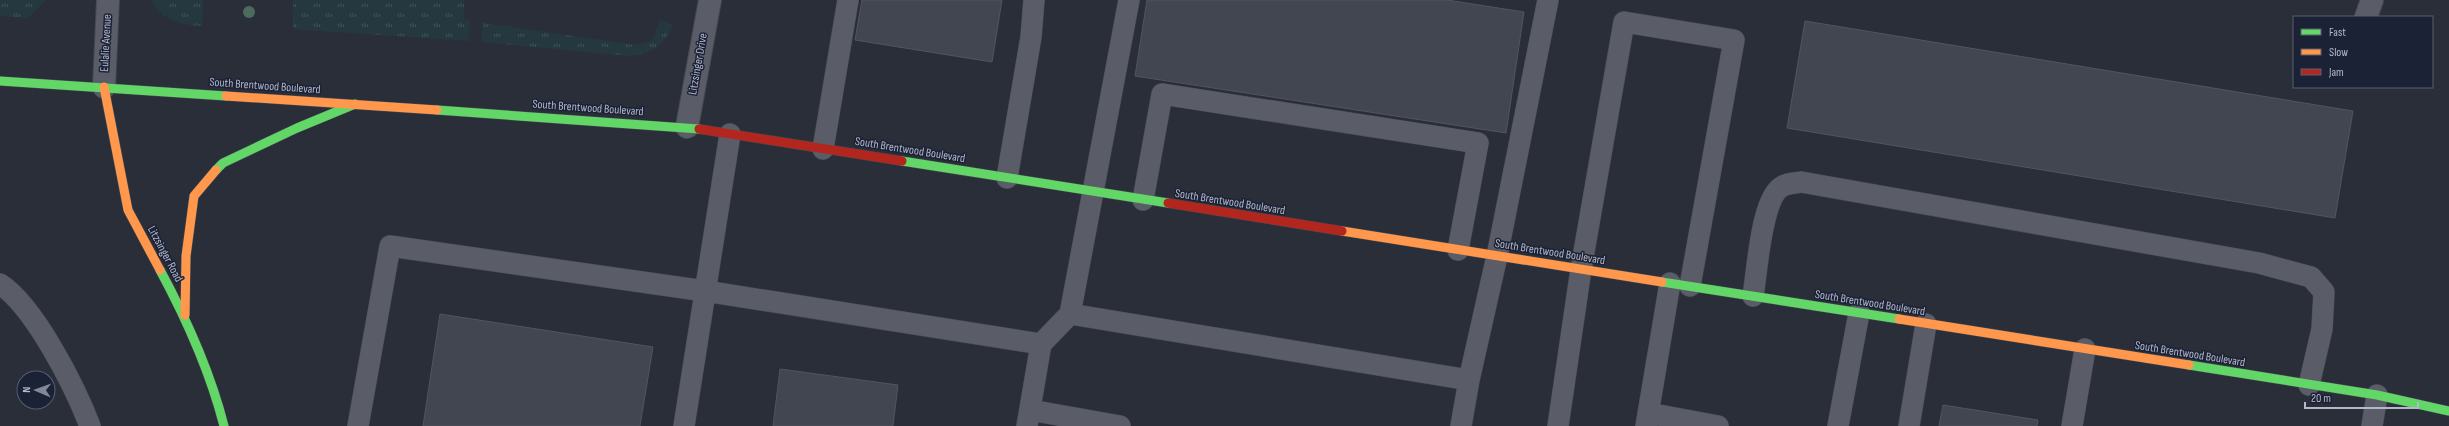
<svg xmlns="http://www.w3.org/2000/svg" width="2449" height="426" viewBox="0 0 2449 426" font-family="'Sofia Sans Condensed',sans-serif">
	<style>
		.grass { fill: url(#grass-tufts) }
		.building { fill: #424650; stroke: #515561 }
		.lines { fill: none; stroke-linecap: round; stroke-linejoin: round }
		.lane-casing { stroke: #464952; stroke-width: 22 }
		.street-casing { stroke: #464952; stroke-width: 24 }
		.fast-casing { stroke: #464952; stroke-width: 10 }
		.slow-casing { stroke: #464952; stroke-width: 10 }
		.jam-casing { stroke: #464952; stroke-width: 10 }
		.lane { stroke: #5a5c67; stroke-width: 21 }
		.street { stroke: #5a5c67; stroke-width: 22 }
		.fast { stroke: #63d668; stroke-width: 9 }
		.slow { stroke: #ff974d; stroke-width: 9 }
		.jam { stroke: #b3261e; stroke-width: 9 }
		.tree { fill: #4c6b5e }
		.labels { text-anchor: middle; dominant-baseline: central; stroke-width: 3; stroke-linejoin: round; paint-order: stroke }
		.street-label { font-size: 12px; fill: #b3b8cb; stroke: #1c2235 }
	</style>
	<defs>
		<pattern id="grass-tufts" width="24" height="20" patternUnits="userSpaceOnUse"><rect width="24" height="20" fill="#253840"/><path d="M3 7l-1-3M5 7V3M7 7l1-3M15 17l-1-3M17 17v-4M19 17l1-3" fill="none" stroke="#42535a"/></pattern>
	</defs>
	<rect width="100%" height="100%" fill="#292e39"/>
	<path class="grass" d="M0 0H46L28 18 0 16Z
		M150 0H203L202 26C179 25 164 20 150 0Z
		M293 0H464V20L470 21 469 41 293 29Z
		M660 20 673 25C665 45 651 54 629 56L481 42 483 23 635 45 652 41Z"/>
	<path class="building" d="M862 0H1002L992 62 855 40Z
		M1147 0H1447L1524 12 1506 133 1135 76Z
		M1805 21 2353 111 2335 218 1787 128Z
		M440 314 653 347 640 426H423Z
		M780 369 898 385 893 426H773Z
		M1943 405 2038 420 2037 426H1939Z"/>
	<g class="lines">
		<defs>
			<path id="lane" d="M823 149 848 0
				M1007 178 1031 37 1034 0
				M1143 200 1162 94 1478 143 1458 250
				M0 284C35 307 75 387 90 426
				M1753 296C1757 274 1761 196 1783 186 1788 183 1796 183 1801 182L2259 263 2311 277 2324 292 2322 329 2309 385
				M1070 314 1129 0
				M1030 410 1120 426
				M1648 413 1718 426
				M358 426 390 246 705 291 1041 344
				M684 426 730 134
				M1027 426 1041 344 1070 314 1469 380 1497 256 1548 0
				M1461 426 1469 380
				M1558 426 1581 269 1624 22 1734 40 1690 286
				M1646 426 1670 283
				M1838 426 1859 313
				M1909 426 1926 324
				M2072 426 2085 349
				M2372 426 2377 395"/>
			<path id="street" d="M2366 17 2372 0
				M104 87 108 0
				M687 127 710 0"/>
			<path id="fast" d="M0 81 226 96
				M437 110 699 129
				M902 161 1168 203
				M216 170 223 163 297 128 355 104
				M160 270C187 320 210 371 224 426
				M1662 282 1899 319
				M2189 365 2377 395 2449 411"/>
			<path id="slow" d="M104 87 128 210 160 270
				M226 96 437 110
				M1342 231 1662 282
				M185 315 186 256 194 196 216 170
				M1899 319 2189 365"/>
			<path id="jam" d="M699 129 902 161
				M1168 203 1342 231"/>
		</defs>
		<use href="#lane" class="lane-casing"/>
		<use href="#street" class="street-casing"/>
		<use href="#fast" class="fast-casing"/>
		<use href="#slow" class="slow-casing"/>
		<use href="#jam" class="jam-casing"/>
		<use href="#lane" class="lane"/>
		<use href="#street" class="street"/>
		<use href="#fast" class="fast"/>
		<use href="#slow" class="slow"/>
		<use href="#jam" class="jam"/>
	</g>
	<circle class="tree" cx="249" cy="12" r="6"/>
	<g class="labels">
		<g class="street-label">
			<text transform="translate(106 43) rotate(-87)">Eulalie Avenue</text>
			<text transform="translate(698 64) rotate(-80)">Litzsinger Drive</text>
			<text transform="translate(265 86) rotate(4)">South Brentwood Boulevard</text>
			<text transform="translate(588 108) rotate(4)">South Brentwood Boulevard</text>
			<text transform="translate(910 150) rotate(9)">South Brentwood Boulevard</text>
			<text transform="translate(1230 202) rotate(9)">South Brentwood Boulevard</text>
			<text transform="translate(1550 252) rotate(9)">South Brentwood Boulevard</text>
			<text transform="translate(165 254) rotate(62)">Litzsinger Road</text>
			<text transform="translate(1870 303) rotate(9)">South Brentwood Boulevard</text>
			<text transform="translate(2190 354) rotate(9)">South Brentwood Boulevard</text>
		</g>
	</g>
	<rect x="2293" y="16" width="140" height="72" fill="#1c2235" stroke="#585e71"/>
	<rect x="2301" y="29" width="20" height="6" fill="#63d668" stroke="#585e71"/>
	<text x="2329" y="36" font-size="12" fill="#b3b8cb">Fast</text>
	<rect x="2301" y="49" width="20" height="6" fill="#ff974d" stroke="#585e71"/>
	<text x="2329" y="56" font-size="12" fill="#b3b8cb">Slow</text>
	<rect x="2301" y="69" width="20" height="6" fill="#b3261e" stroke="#585e71"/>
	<text x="2329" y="76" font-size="12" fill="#b3b8cb">Jam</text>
	<g transform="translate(36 390) rotate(272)"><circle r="19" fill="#1c2235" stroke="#585e71"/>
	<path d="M0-3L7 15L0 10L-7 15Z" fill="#838898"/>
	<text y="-6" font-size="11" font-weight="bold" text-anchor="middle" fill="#b3b8cb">N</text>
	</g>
	<path d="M2305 402v6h113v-6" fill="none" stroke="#b3b8cb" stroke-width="2"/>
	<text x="2311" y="402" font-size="12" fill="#b3b8cb" stroke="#1c2235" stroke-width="3" paint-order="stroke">20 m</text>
</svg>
